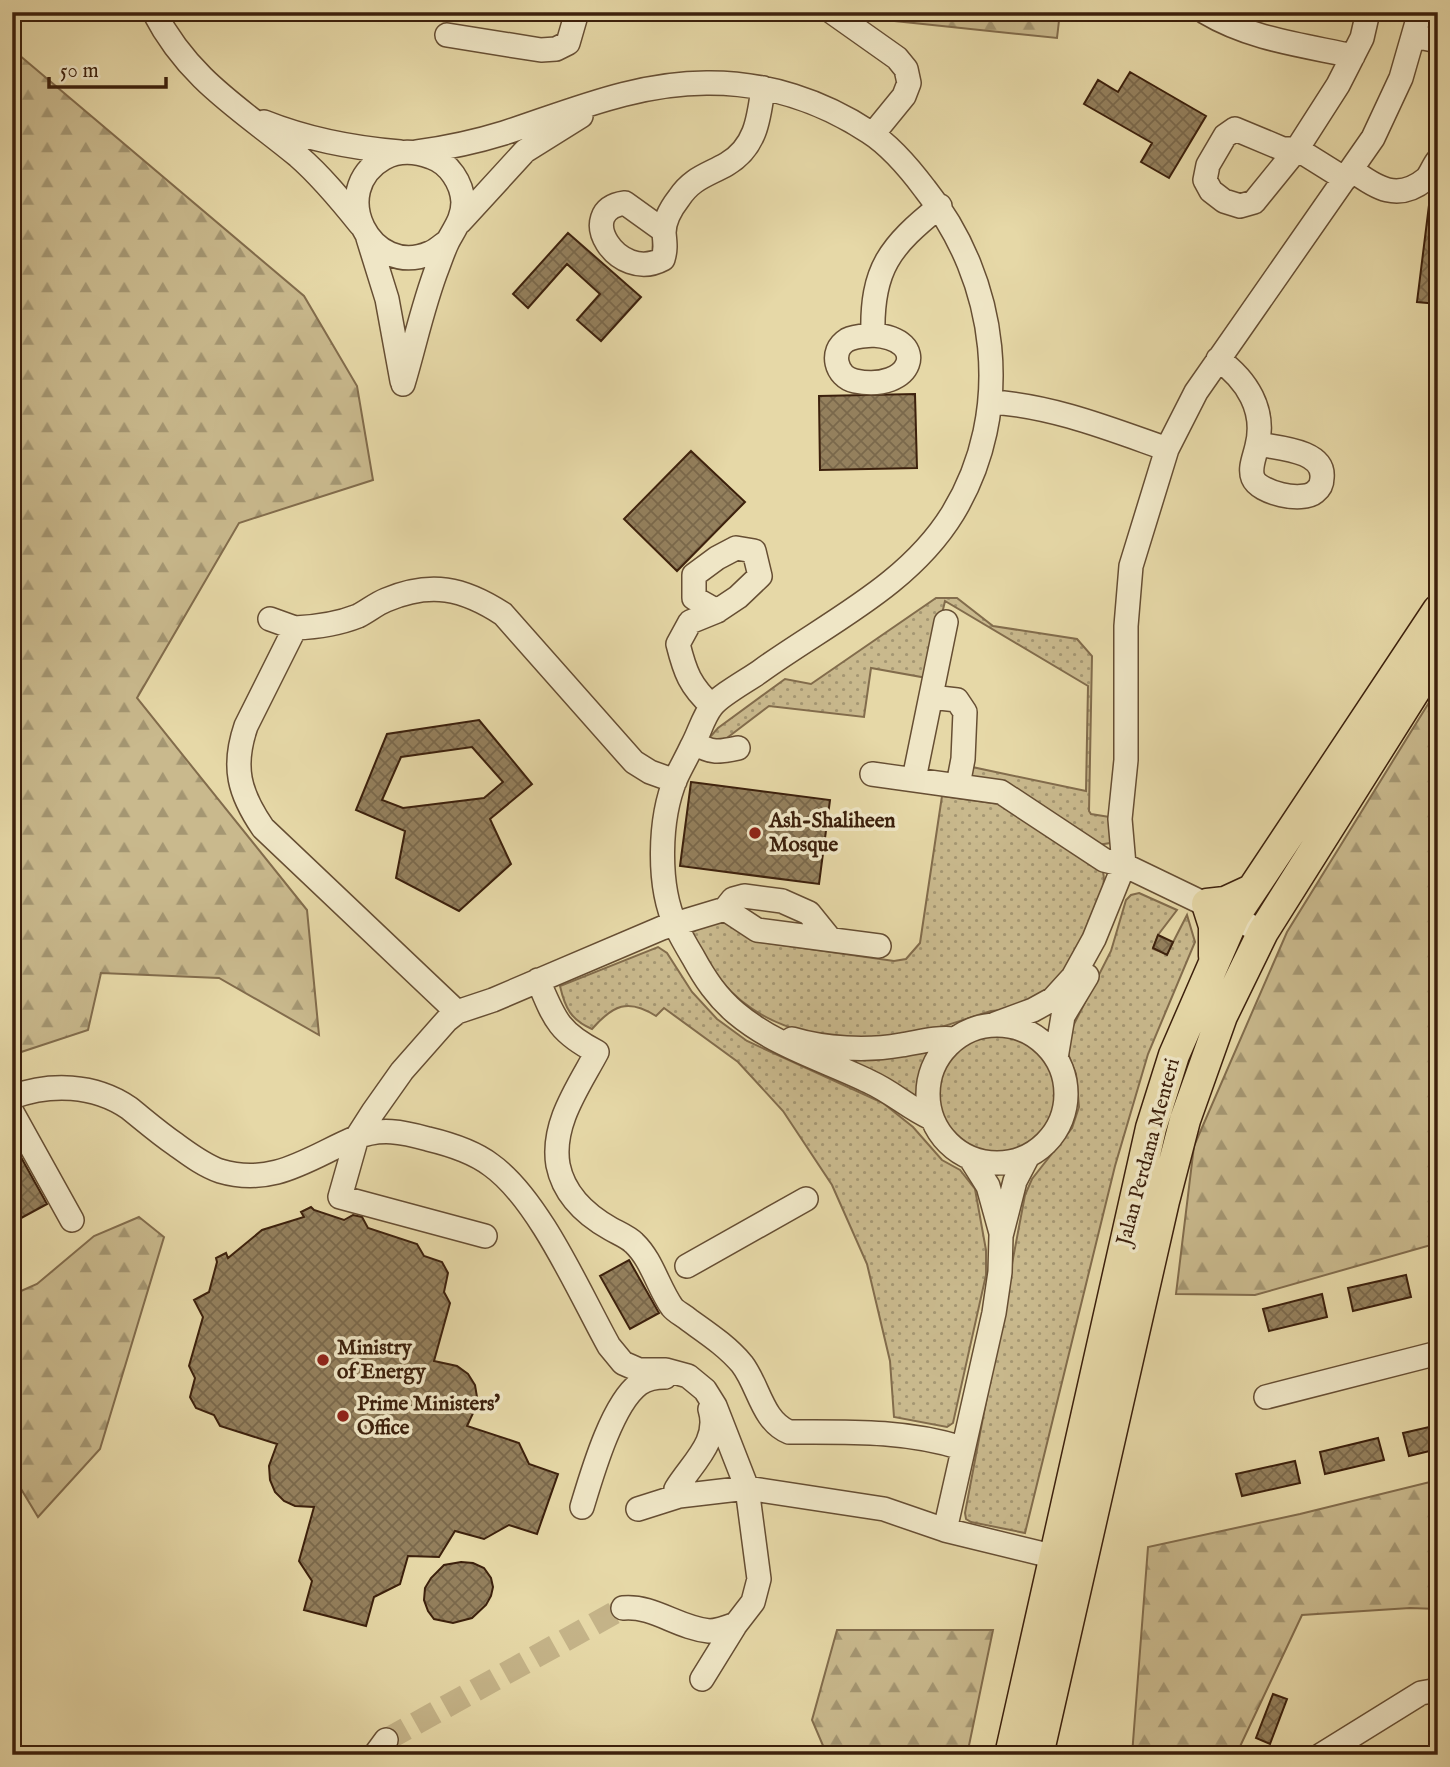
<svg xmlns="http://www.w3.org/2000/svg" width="1450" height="1767" viewBox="0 0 1450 1767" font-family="'IM FELL English',serif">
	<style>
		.green { fill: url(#green-dots); stroke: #826c4c; stroke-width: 2 }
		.forest { fill: url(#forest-firs); stroke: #826c4c; stroke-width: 2 }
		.building { fill: url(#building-cross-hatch); stroke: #3c200c; stroke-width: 2; fill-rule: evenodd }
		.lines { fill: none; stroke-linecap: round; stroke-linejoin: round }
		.minor-tunnel { stroke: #c4b388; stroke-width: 23; stroke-dasharray: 23 11; stroke-linecap: butt }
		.minor-casing { stroke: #664e33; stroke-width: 26 }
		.major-casing { stroke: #3c200c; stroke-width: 33 }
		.minor { stroke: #efe6c6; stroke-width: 23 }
		.major { stroke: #e6d8a7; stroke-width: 30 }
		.poi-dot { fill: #8f2418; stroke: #efe6c6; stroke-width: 2.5 }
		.labels { text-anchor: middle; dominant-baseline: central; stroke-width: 7; stroke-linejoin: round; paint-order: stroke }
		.poi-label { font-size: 21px; font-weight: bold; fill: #3c200c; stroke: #efe6c6; text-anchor: start }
		.street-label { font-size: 21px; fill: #3c200c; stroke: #efe6c6 }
	</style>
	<defs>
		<pattern id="green-dots" width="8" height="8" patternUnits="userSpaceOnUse" patternTransform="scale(1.75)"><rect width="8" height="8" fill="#c9b98d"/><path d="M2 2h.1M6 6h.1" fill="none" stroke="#a49672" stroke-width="1.8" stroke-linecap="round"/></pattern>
		<pattern id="forest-firs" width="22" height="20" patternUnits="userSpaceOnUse" patternTransform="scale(1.75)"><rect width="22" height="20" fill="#c9b98d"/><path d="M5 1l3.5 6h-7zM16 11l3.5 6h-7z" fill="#a49672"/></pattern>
		<pattern id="building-cross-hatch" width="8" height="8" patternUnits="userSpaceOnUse" patternTransform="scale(1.75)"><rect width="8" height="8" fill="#94805d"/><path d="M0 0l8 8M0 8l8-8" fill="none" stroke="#7a684b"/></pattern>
	</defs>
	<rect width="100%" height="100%" fill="#e6d8a7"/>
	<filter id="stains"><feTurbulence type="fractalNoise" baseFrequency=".00286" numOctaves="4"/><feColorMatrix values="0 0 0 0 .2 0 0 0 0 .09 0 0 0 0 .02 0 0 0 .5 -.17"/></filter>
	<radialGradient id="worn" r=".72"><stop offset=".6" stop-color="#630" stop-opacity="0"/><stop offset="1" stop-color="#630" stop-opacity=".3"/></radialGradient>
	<path class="green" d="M936 598H957L993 626 1077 639 1092 656 1089 811 1091 814 1116 818 1110 843 1098 845 968 777 972 767 1086 791 1088 686 945 601 927 678 871 668 864 717 769 706 719 744 711 742 710 737 718 728 785 679 811 684Z
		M942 796 999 804 1103 872C1107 889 1096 906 1090 922 1082 942 1063 982 1046 995 1039 1000 1021 1009 1012 1011 1005 1012 998 1009 991 1011 964 1019 937 1030 909 1035 842 1045 768 1036 722 982 711 968 697 950 693 932L706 924 723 921 730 923 753 941 894 961 906 959 920 943Z
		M1139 893 1177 910 1158 935 1153 949 1167 954 1187 915 1195 942 1148 1054 1115 1166 1025 1533 971 1522 966 1519 965 1513 1025 1195 1032 1179 1072 1128 1079 1107 1076 1074 1067 1051 1069 1034 1111 951 1126 900 1131 895Z
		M658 947 667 953 692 992 717 1019 747 1041 883 1103 913 1127 942 1160 960 1170 975 1189 986 1250V1275L953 1423 947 1427 894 1417 890 1361 867 1264 832 1185 783 1111 738 1062 664 1008 656 1016C628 998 613 1005 592 1029 571 1020 565 1008 560 986Z
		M937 1094a60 60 0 1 1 120 0a60 60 0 1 1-120 0Z
		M934 1046C923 1066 918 1082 918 1105L823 1053Z"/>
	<path class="forest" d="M870 12H1060L1057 38 885 20Z
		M12 49 304 296 357 386 373 480 239 523 137 698 307 910 319 1035 219 978 101 973 88 1030 12 1055Z
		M1438 688V1243L1255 1295 1176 1294 1194 1146 1287 932Z
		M139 1217 164 1237 100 1449 38 1517 12 1474V1295L37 1284 94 1236Z
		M1438 1480V1609L1410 1608 1302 1615 1236 1755H1132L1148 1547 1300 1514Z
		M837 1630H993L967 1755H827L812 1720Z"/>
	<path class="building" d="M1130 72 1206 116 1169 178 1141 162 1152 143 1084 104 1098 80 1118 92Z
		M1430 197 1438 198V304L1417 302Z
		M568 233 641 297 601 341 577 320 600 294 567 264 528 308 513 294Z
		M915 394 917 468 820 470 819 396Z
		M691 451 745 502 677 571 624 519Z
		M479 720 532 784 490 819 511 864 459 911 396 878 405 831 356 810 387 734ZM472 747 503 782 484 798 403 808 382 800 401 757Z
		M691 782 830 800 819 884 680 866Z
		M1158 935 1173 942 1167 955 1153 948Z
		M12 1141 47 1204 12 1223Z
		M311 1207 314 1210 344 1220 353 1215 362 1217 368 1228 417 1244 424 1256 442 1262 448 1273 444 1292 450 1303 434 1361 457 1366 468 1374 475 1385 477 1397 475 1409 467 1426 519 1443 529 1464 558 1474 537 1534 509 1525 484 1539 455 1531 439 1557 408 1556 400 1584 374 1597 366 1626 304 1610 312 1581 299 1561 314 1507 295 1506 284 1501 275 1492 270 1480 269 1466 277 1444 220 1426 214 1415 196 1408 190 1397 195 1378 189 1366 203 1317 194 1300 209 1292 217 1262 216 1258 226 1253 228 1258 262 1230 304 1217 301 1212Z
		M629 1260 659 1313 630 1329 600 1276Z
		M1406 1275 1411 1297 1353 1311 1348 1288Z
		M1322 1294 1327 1317 1269 1331 1263 1309Z
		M1438 1425V1449L1409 1456 1403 1433Z
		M1378 1438 1384 1460 1325 1474 1320 1452Z
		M1295 1461 1300 1483 1242 1496 1236 1474Z
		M461 1562 473 1563 484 1568 491 1578 493 1587 491 1596 486 1605 472 1618 453 1623 434 1619 428 1611 424 1600 425 1588 431 1578 444 1565Z
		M1273 1694 1287 1699 1270 1744 1256 1738Z"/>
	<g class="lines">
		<path class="minor-tunnel" d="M386 1740 623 1608"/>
		<defs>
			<path id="minor" d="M154 12C189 80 241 109 298 156 321 176 340 199 360 224
				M832 12 897 58 906 69 909 83 904 96 873 134
				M1205 12C1250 39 1302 45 1353 56
				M447 35 541 50 556 49 568 43 577 12
				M1414 36 1438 41
				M264 122C309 140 352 148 400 152
				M417 152C446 148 475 142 504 133 571 111 638 82 710 83 767 83 822 101 869 132 891 146 910 169 925 189 998 280 1015 411 953 513 909 585 829 622 762 670 750 679 720 695 712 706 703 717 699 734 692 746 687 757 681 767 676 778 659 818 657 886 676 926 681 937 687 947 693 957 705 979 717 997 736 1013 775 1046 825 1060 870 1082 892 1092 909 1108 931 1118
				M1352 170C1376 188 1398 202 1426 179 1431 174 1433 166 1438 160
				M1345 179 1297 149H1283L1235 129 1225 136 1208 165 1205 180 1211 191 1224 201 1240 206 1254 202 1297 149 1338 85 1362 38 1368 12
				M460 222 525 151 581 116
				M664 231 625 203C573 210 617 284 663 259 666 249 665 243 664 233 664 221 672 207 679 198 692 178 708 175 727 164 756 147 759 118 763 88
				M368 238 387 299 402 381
				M873 335C865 336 855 336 847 340 829 351 836 377 855 381 912 393 932 339 873 335 871 269 890 246 940 206
				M1218 359C1247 380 1266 410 1257 446 1255 456 1249 468 1253 478 1259 493 1302 503 1315 492 1319 489 1322 484 1322 478 1325 450 1277 448 1258 444
				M403 384C415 344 423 304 438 266 441 258 444 249 448 241 455 228 463 218 463 202 462 183 449 163 431 157 415 151 399 150 384 158 326 191 371 279 430 253 436 251 442 245 448 241
				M991 402C1053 406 1110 429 1167 449
				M270 619 295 628
				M931 697 957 700 965 712 963 759 958 785
				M712 706C690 686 685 672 678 644L690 622 717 611 738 597 760 576 754 551 736 548 717 558 694 575V598L717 611
				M695 742C710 754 720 752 738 748
				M872 774 1001 792 1104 860 1124 865 1263 932
				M914 779 946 622
				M725 909 733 899 744 896 782 901 809 913 830 939
				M538 980C554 1018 558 1032 597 1052 579 1086 551 1124 558 1165 564 1195 586 1215 611 1229 618 1233 628 1237 634 1243 652 1260 658 1287 672 1307 676 1312 683 1315 689 1320 707 1333 727 1346 742 1364 759 1386 762 1421 789 1432 848 1432 905 1430 962 1448
				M457 1012 263 828C239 793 232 767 246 726L295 628C316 627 338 624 358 616 368 611 376 604 386 600 431 581 463 588 503 614L634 762 650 772 675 781
				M995 1024 1033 1010 1053 999 1073 977 1094 939 1124 865 1120 819 1126 760V626L1131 566 1167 449 1196 392 1373 138 1401 78 1420 12
				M928 1094a69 69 0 1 1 138 0a69 69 0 1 1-138 0Z
				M792 1039C825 1049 868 1051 901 1045 920 1042 935 1037 955 1039
				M1056 1058 1063 1016 1087 976
				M12 1097C50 1083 94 1084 129 1108 144 1120 159 1133 175 1144 189 1154 203 1165 220 1171 274 1187 310 1157 355 1138 380 1127 403 1132 428 1139 449 1144 474 1152 491 1165 539 1199 580 1294 609 1346L623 1363 639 1370H666L688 1376 705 1390 715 1406 747 1488 759 1579 753 1602 736 1624 702 1679
				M12 1112 72 1220
				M971 1159 988 1186 1001 1233
				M485 1236 340 1197 357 1137 373 1112 402 1071 447 1020 457 1012 493 1000 662 928 725 909 757 930 879 946
				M687 1266 806 1199
				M1266 1397 1438 1353
				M679 1496 676 1489C692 1463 720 1441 710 1409
				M582 1507C592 1474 612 1404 639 1384 646 1379 657 1377 665 1377
				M638 1509 679 1496 747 1488 884 1509 945 1530 1068 1560
				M945 1530 994 1313 1000 1272 1001 1236 1015 1181 1028 1156
				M623 1608C653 1605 678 1628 709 1631 717 1631 728 1627 736 1624
				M375 1755 386 1740
				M1321 1755 1421 1693 1438 1690"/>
			<path id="major" d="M1214 956V926L1207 904 1225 902 1251 890
				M1010 1755 1151 1128 1174 1055 1234 917 1438 610
				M1038 1755 1164 1201 1185 1120 1222 1016 1263 932 1438 654"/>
		</defs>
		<use href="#minor" class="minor-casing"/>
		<use href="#major" class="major-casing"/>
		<use href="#minor" class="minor"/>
		<use href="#major" class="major"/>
	</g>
	<g class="poi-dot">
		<circle cx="755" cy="833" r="7"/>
		<circle cx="323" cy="1360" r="7"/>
		<circle cx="343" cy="1416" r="7"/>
	</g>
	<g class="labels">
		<g class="poi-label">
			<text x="769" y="821">Ash-Shaliheen<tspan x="769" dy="24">Mosque</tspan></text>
			<text x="337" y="1348">Ministry<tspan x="337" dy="24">of Energy</tspan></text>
			<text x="357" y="1404">Prime Ministers'<tspan x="357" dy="24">Office</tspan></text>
		</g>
		<g class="street-label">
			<text transform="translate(1149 1152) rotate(-75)">Jalan Perdana Menteri</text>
		</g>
	</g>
	<rect width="1450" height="1767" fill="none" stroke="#e6d8a7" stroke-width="42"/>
	<rect x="14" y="14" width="1422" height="1739" fill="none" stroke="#3c200c" stroke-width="3.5"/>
	<rect x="21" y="21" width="1408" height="1725" fill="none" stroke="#3c200c" stroke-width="2"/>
	<path d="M49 77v10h117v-10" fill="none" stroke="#3c200c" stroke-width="3.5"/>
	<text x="60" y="77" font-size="21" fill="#3c200c" stroke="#efe6c6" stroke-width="5" paint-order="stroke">50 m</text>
	<rect width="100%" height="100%" filter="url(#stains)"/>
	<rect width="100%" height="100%" fill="url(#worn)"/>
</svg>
